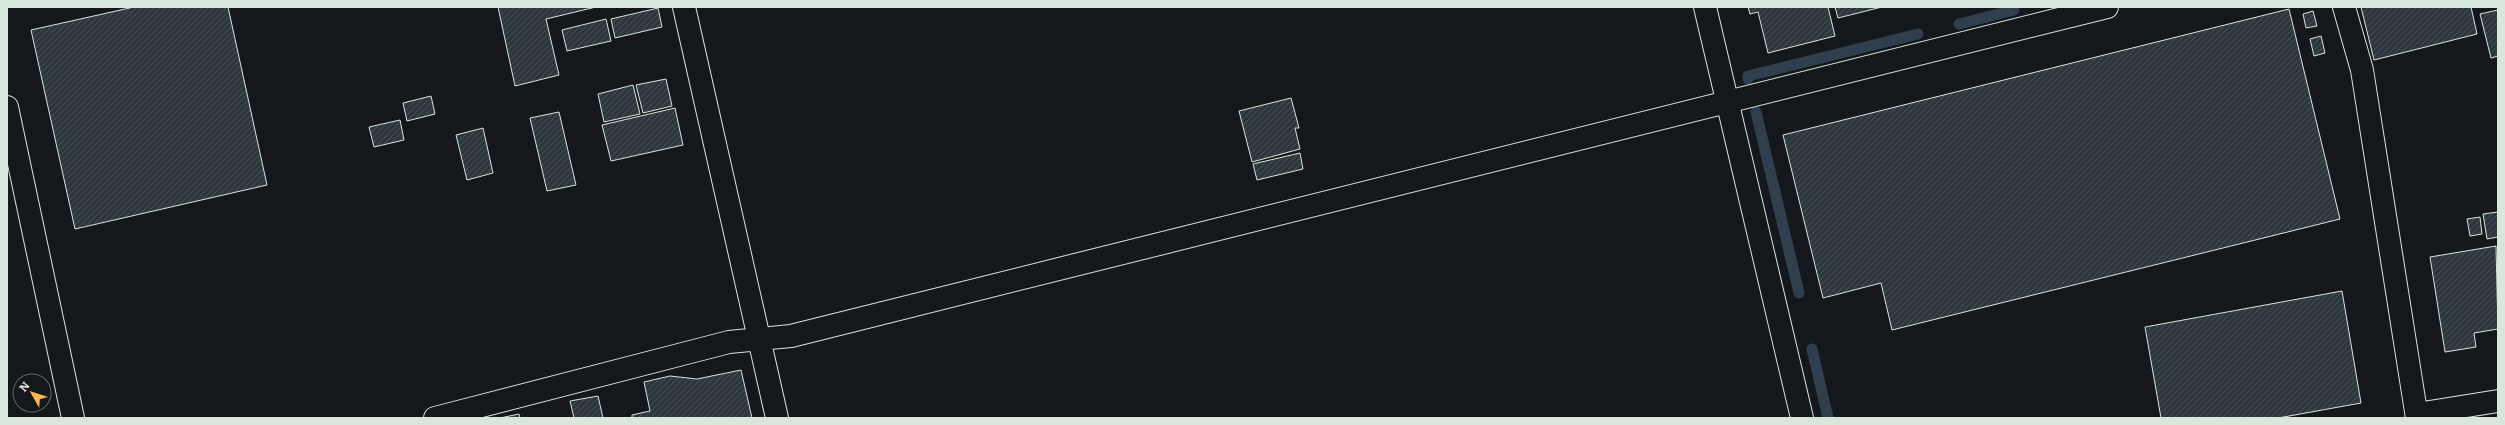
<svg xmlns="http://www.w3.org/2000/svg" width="2505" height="425" viewBox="0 0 2505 425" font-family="Literata,serif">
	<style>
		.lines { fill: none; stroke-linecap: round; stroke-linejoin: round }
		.stream { stroke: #2f3f4d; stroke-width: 11 }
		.building { fill: url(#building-hatch); stroke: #d8e6dc }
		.minor-casing { stroke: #d8e6dc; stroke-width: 24 }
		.minor { stroke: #14181c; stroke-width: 22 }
	</style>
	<defs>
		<pattern id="building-hatch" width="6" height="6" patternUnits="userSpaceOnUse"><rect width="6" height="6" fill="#2c363c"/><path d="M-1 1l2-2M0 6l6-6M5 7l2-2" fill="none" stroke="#4a5358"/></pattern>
	</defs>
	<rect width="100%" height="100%" fill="#14181c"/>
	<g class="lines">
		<path class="stream" d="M1959 24 2014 10
			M1748 79V76L1918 34
			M1756 112 1799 293
			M1812 349 1828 418"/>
	</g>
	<path class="building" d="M134 7H228L267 185 75 229 31 30Z
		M498 7H596L546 19 559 75 515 86Z
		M1748 7H1828L1835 36 1768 53 1758 12 1750 14Z
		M1835 7H1882L1838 18Z
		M2361 7H2471L2477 34 2374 60Z
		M658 8 662 27 615 38 611 19Z
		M2289 9 2340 219 1892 330 1881 283 1823 298 1783 135Z
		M2498 10V56L2491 58 2480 14Z
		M2313 11 2317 26 2306 28 2303 14Z
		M606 19 611 41 567 51 562 30Z
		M2321 36 2325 53 2314 56 2310 39Z
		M666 79 672 106 643 113 636 85Z
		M633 85 640 114 604 122 598 94Z
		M431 96 435 114 407 121 403 103Z
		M1291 98 1299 128H1295L1300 149 1252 162 1239 111Z
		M675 108 683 145 611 161 602 125Z
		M559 112 576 185 547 191 530 118Z
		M400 120 404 140 374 147 369 127Z
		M483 128 493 173 467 180 456 135Z
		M1300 153 1303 169 1257 180 1253 164Z
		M2498 212V237L2487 239 2483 214Z
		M2480 217 2482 234 2470 236 2467 219Z
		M2496 246 2498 329 2474 333 2476 347 2445 352 2430 257Z
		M2342 291 2361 403 2278 418H2161L2145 327Z
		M741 370 752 418H632V415L650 411 644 382 670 376 697 379Z
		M598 396 603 418H574L570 401Z
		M519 414 520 418H500Z"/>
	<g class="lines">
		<defs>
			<path id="minor" d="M684 7 777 418
				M1705 7 1802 418
				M2344 7 2362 70 2417 418
				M7 107 73 418
				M2417 414 2498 401
				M435 418 729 342 791 336 2107 7"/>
		</defs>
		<use href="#minor" class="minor-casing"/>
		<use href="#minor" class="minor"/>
	</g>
	<rect width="2505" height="425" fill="none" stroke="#d8e6dc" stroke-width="16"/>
	<g transform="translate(32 393) rotate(309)"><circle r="19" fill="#14181c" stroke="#626a69"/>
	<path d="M0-3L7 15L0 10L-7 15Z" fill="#ffb74d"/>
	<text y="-6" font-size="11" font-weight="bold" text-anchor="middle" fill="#d8e6dc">N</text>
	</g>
</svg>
